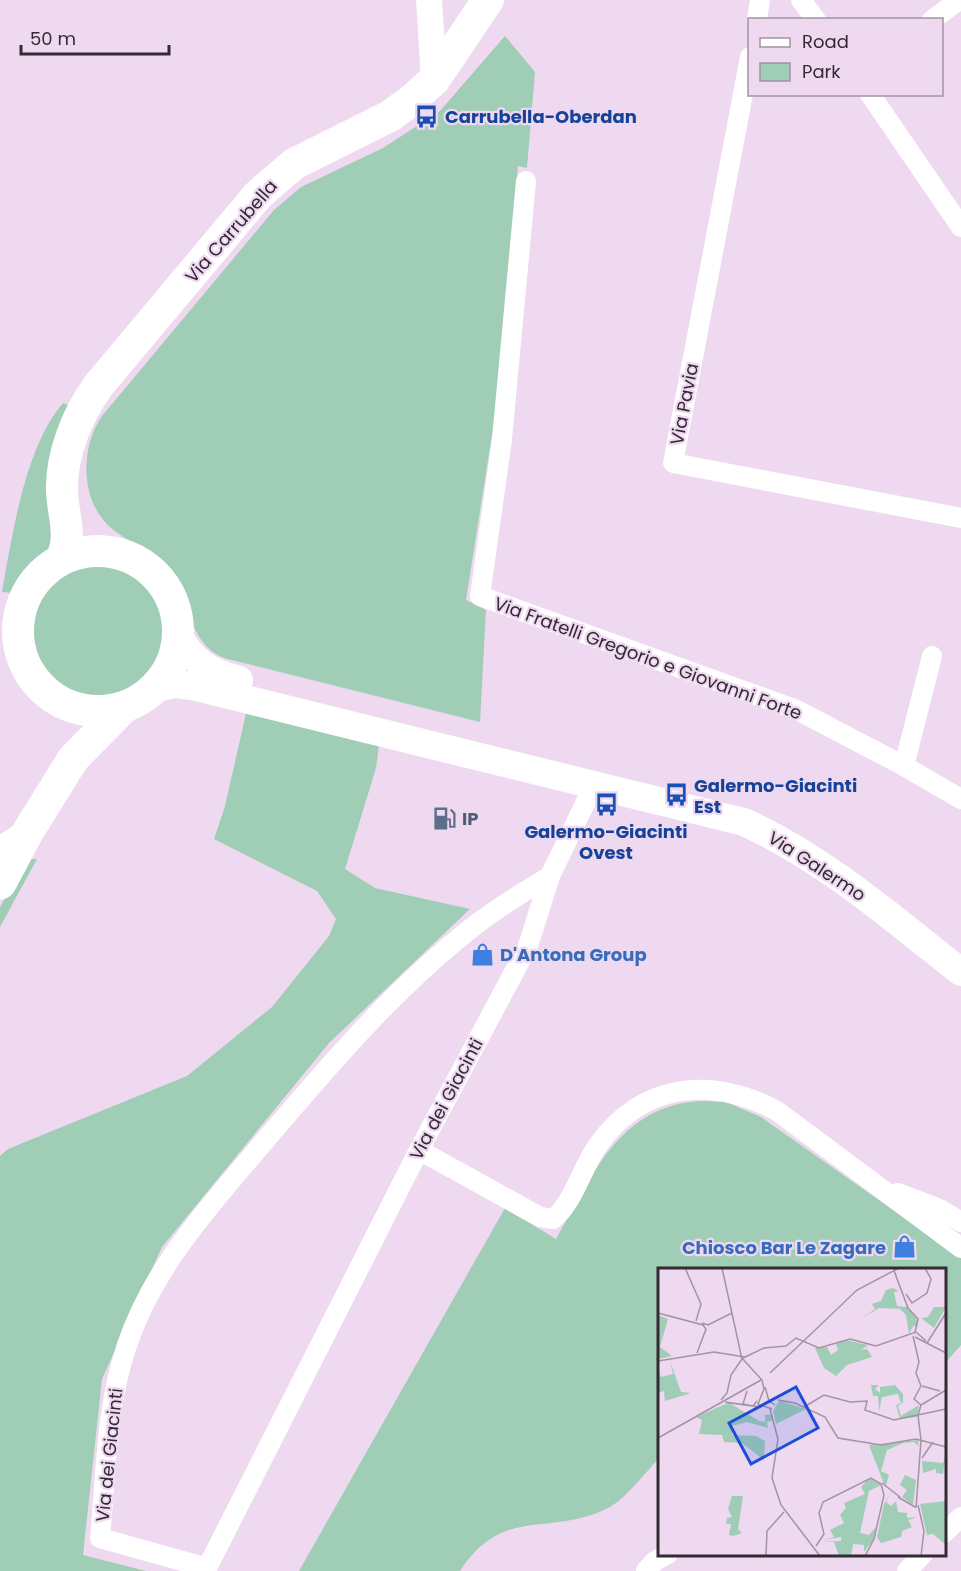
<svg xmlns="http://www.w3.org/2000/svg" width="961" height="1571" viewBox="0 0 961 1571" font-family="Poppins,sans-serif">
	<style>
		.green { fill: #a0cdb5 }
		.lines { fill: none; stroke-linecap: round; stroke-linejoin: round }
		.minor { stroke: #fff; stroke-width: 20 }
		.tertiary { stroke: #fff; stroke-width: 26 }
		.secondary { stroke: #fff; stroke-width: 28 }
		.primary { stroke: #fff; stroke-width: 32 }
		.motorway { stroke: #fff; stroke-width: 33 }
		.labels { text-anchor: middle; dominant-baseline: central; stroke-width: 4.5; stroke-linejoin: round; paint-order: stroke }
		.transit-label { font-size: 18px; font-weight: bold; fill: #164399; stroke: #eed9f0; text-anchor: start }
		.street-label { font-size: 18px; fill: #332a33; stroke: #eed9f0 }
		.service-label { font-size: 18px; font-weight: bold; fill: #4e5e75; stroke: #eed9f0; text-anchor: start }
		.shop-label { font-size: 18px; font-weight: bold; fill: #366cbe; stroke: #eed9f0; text-anchor: start }
		.inset-road { fill: none; stroke: #a393a4; stroke-width: 1.5 }
		.view { fill: #1d4ed8; fill-opacity: 0.15; stroke: #1d4ed8; stroke-width: 3 }
		.inset-edge { fill: none; stroke: #332a33; stroke-width: 3 }
	</style>
	<rect width="100%" height="100%" fill="#eed9f0"/>
	<path class="green" d="M505 36 535 72 527 168 518 166 497 403 466 600 486 610 480 722 224 658C188 643 190 601 169 571 155 552 128 543 110 527 80 500 80 448 102 416L274 210 301 187 383 148 440 111Z
		M63 403 68 405C43 451 51 503 51 553L29 568 12 593 2 592C12 536 25 447 63 403Z
		M25 632a71 71 0 1 1 142 0a71 71 0 1 1-142 0Z
		M247 709 380 737 376 768 345 869 375 888 470 909 329 1043 162 1247 102 1379 83 1555 146 1571H0V1156L8 1149 187 1076 272 1007 329 936 336 919 317 891 214 839 225 806Z
		M26 859H37L0 927V907Z
		M700 1101 726 1102 761 1117 961 1258V1345L945 1363 944 1270H660L659 1458C646 1472 623 1502 606 1509 548 1537 503 1505 460 1571H299L505 1208 556 1239C592 1177 618 1106 700 1101Z"/>
	<g class="lines">
		<path class="minor" d="M801 0 816 20
			M757 20 760 0
			M932 20 959 0
			M750 57 673 463 961 518
			M870 94 961 227
			M526 181 502 439 480 596 797 710 904 766 961 799
			M904 766 932 656
			M550 876C526 891 501 905 478 923 392 989 321 1075 251 1157 202 1215 152 1271 127 1345 106 1406 106 1474 100 1538L207 1568 419 1150 528 946 550 876 595 783
			M419 1150 540 1217 553 1219C574 1202 582 1167 598 1145 643 1082 712 1076 777 1111L961 1248
			M898 1193 940 1209 961 1222
			M944 1533 961 1517
			M646 1571 655 1561 668 1554
			M907 1571 923 1554"/>
		<path class="tertiary" d="M429 0 434 80"/>
		<path class="secondary" d="M179 636C193 663 210 672 239 680
			M154 689 175 684 192 686 744 822C825 859 892 918 961 972"/>
		<path class="primary" d="M18 631a80 80 0 1 1 160 0a80 80 0 1 1-160 0Z
			M61 560C73 535 63 517 62 491 61 454 77 416 98 386L258 195 294 164 390 116 412 100 434 80 488 0
			M1 853 24 838 73 759 123 708"/>
		<path class="motorway" d="M0 883 24 838"/>
	</g>
	<defs>
		<symbol id="bus-bare" viewBox="-9 -9 18 18"><path d="M-5-6H5V4H4V6H2V4H-2V6H-4V4H-5ZM-3.5-4V0h7V-4ZM-3.5 1.2v1.5H-2V1.2ZM2 1.2v1.5H3.5V1.2Z" fill="#1a4fb4" stroke="#eed9f0" stroke-width="2.5" paint-order="stroke"/></symbol>
		<symbol id="fuel-bare" viewBox="-9 -9 18 18"><path d="M-5.5-6h7V0h2V4h1.3V-2.5L3-4.5l.8-.8L6-3V5H2.5V1h-1V6h-7ZM-4.2-4.7v3.2H.2V-4.7Z" fill="#5c6f8a" stroke="#eed9f0" stroke-width="2.5" paint-order="stroke"/></symbol>
		<symbol id="shop-bare" viewBox="-9 -9 18 18"><path d="M-5-2.5h2.3a2.7 3.5 0 0 1 5.4 0H5L5.5 6h-11ZM-1.5-2.5h3a1.5 2.3 0 0 0-3 0Z" fill="#3f7fe0" stroke="#eed9f0" stroke-width="2.5" paint-order="stroke"/></symbol>
	</defs>
	<g fill-rule="evenodd">
		<use href="#bus-bare" x="410" y="100" width="33" height="33"/>
		<use href="#bus-bare" x="660" y="778" width="33" height="33"/>
		<use href="#bus-bare" x="590" y="788" width="33" height="33"/>
		<use href="#fuel-bare" x="428" y="802" width="33" height="33"/>
		<use href="#shop-bare" x="466" y="938" width="33" height="33"/>
		<use href="#shop-bare" x="888" y="1230" width="33" height="33"/>
	</g>
	<g class="labels">
		<g class="transit-label">
			<text x="445" y="116">Carrubella-Oberdan</text>
			<text x="694" y="785">Galermo-Giacinti<tspan x="694" dy="21">Est</tspan></text>
			<text x="606" y="831" text-anchor="middle">Galermo-Giacinti<tspan x="606" dy="21">Ovest</tspan></text>
		</g>
		<g class="street-label">
			<text transform="translate(231 231) rotate(-49)">Via Carrubella</text>
			<text transform="translate(684 404) rotate(-79)">Via Pavia</text>
			<text transform="translate(648 658) rotate(20)">Via Fratelli Gregorio e Giovanni Forte</text>
			<text transform="translate(817 866) rotate(33)">Via Galermo</text>
			<text transform="translate(446 1099) rotate(-62)">Via dei Giacinti</text>
			<text transform="translate(109 1455) rotate(-84)">Via dei Giacinti</text>
		</g>
		<g class="service-label">
			<text x="462" y="818">IP</text>
		</g>
		<g class="shop-label">
			<text x="500" y="954">D'Antona Group</text>
			<text x="886" y="1247" text-anchor="end">Chiosco Bar Le Zagare</text>
		</g>
	</g>
	<g transform="translate(658 1268)">
		<rect width="288" height="288" fill="#eed9f0"/>
		<path d="M235 20 241 23 236 24 239 38 249 39 258 50 260 58H255L251 66 248 47 242 41 221 40 204 50 217 41 214 36 223 33 228 22ZM276 39H288L276 60 263 50 270 49ZM0 47 10 51 2 79 14 88 0 91ZM188 72 210 77 203 82 209 81 214 89 189 97 178 108 166 100 157 80 169 79 173 87 180 82 178 76ZM12 93 23 124 33 125 7 133 6 123 0 125V102L3 109 15 106ZM213 117H221L217 121 222 125V119L237 117 245 126V134L240 138 243 148 261 137 259 149 242 151 238 137 243 135 240 126 224 129 221 144 220 128H215ZM121 133H123L148 141 118 156 115 143ZM72 134 102 140 73 136 101 153 107 154V147L114 146 115 152 109 154 110 160 89 154 74 158V167L98 168 107 173 106 192 84 175 66 174 64 167 41 166 44 152 38 149ZM260 172 261 178 256 174 245 175 229 182 223 203 231 207 228 217 226 216 211 177ZM288 186 285 206 278 205V201L265 205 264 193 285 195ZM247 207 258 212 255 237 244 229 249 222 242 217ZM211 210 223 217 211 223 202 265 211 267 218 259 215 272 206 284V277L195 276 193 288H181L176 274H163L183 273V269L165 272 176 269 172 262 186 255 182 247 188 240 186 235 207 226 203 219ZM233 225 228 234 233 238 238 233 240 244 249 245V250L259 249 250 252 254 259 244 263 243 269 223 275 219 269 226 236ZM74 228H85L80 261 84 265 75 268 71 267 73 256H68L69 250 74 249 70 241ZM288 233V277L275 266 269 267 262 236Z" fill="#a0cdb5"/>
		<path class="inset-road" d="M27 0 43 36 38 53M64 0 84 91M235 0 250 40 260 51 257 64M248 26 254 35 269 25 273 11 267 0M0 45 45 57 48 61 39 85M44 55 50 57 74 45M255 68 261 94 258 105 263 118M257 69 288 85M269 75 288 45M82 88 104 112 106 121 100 136 114 141M85 90 106 80 128 78 138 70 161 80 192 71 218 78 258 64 268 73M0 93 56 84 87 89M288 101V123M112 105 199 22 241 0M263 118 256 131 263 137M264 118 282 123M107 119 111 133 117 137M89 123 85 136 95 138 99 133M63 132 69 125 73 107 84 91M120 132 137 135 167 149 180 170 223 177 258 171 288 179M67 134 103 139M146 139 166 127 192 134 209 133 207 142 236 152 288 141M112 141 120 171 114 210 123 237 162 288M0 170 103 112M263 172 260 147 263 137 288 122M264 190 275 174M224 215 242 229M240 229 257 239M260 237 266 263 263 288M258 240 263 172M158 278 166 266 161 245 165 234 213 210 223 216 226 227 216 271 207 288M108 288 109 263 126 244"/>
		<path class="view" d="M138 119 160 160 93 196 71 155Z"/>
		<rect width="288" height="288" class="inset-edge"/>
	</g>
	<rect x="748" y="18" width="195" height="78" fill="#eed9f0" stroke="#a393a4" stroke-width="1.5"/>
	<rect x="760" y="38" width="30" height="9" fill="#ffffff" stroke="#a393a4" stroke-width="1.5"/>
	<text x="802" y="48" font-size="18" fill="#332a33">Road</text>
	<rect x="760" y="63" width="30" height="18" fill="#a0cdb5" stroke="#a393a4" stroke-width="1.5"/>
	<text x="802" y="78" font-size="18" fill="#332a33">Park</text>
	<path d="M21 45v9h148v-9" fill="none" stroke="#332a33" stroke-width="3"/>
	<text x="30" y="45" font-size="18" fill="#332a33" stroke="#eed9f0" stroke-width="4.5" paint-order="stroke">50 m</text>
</svg>
